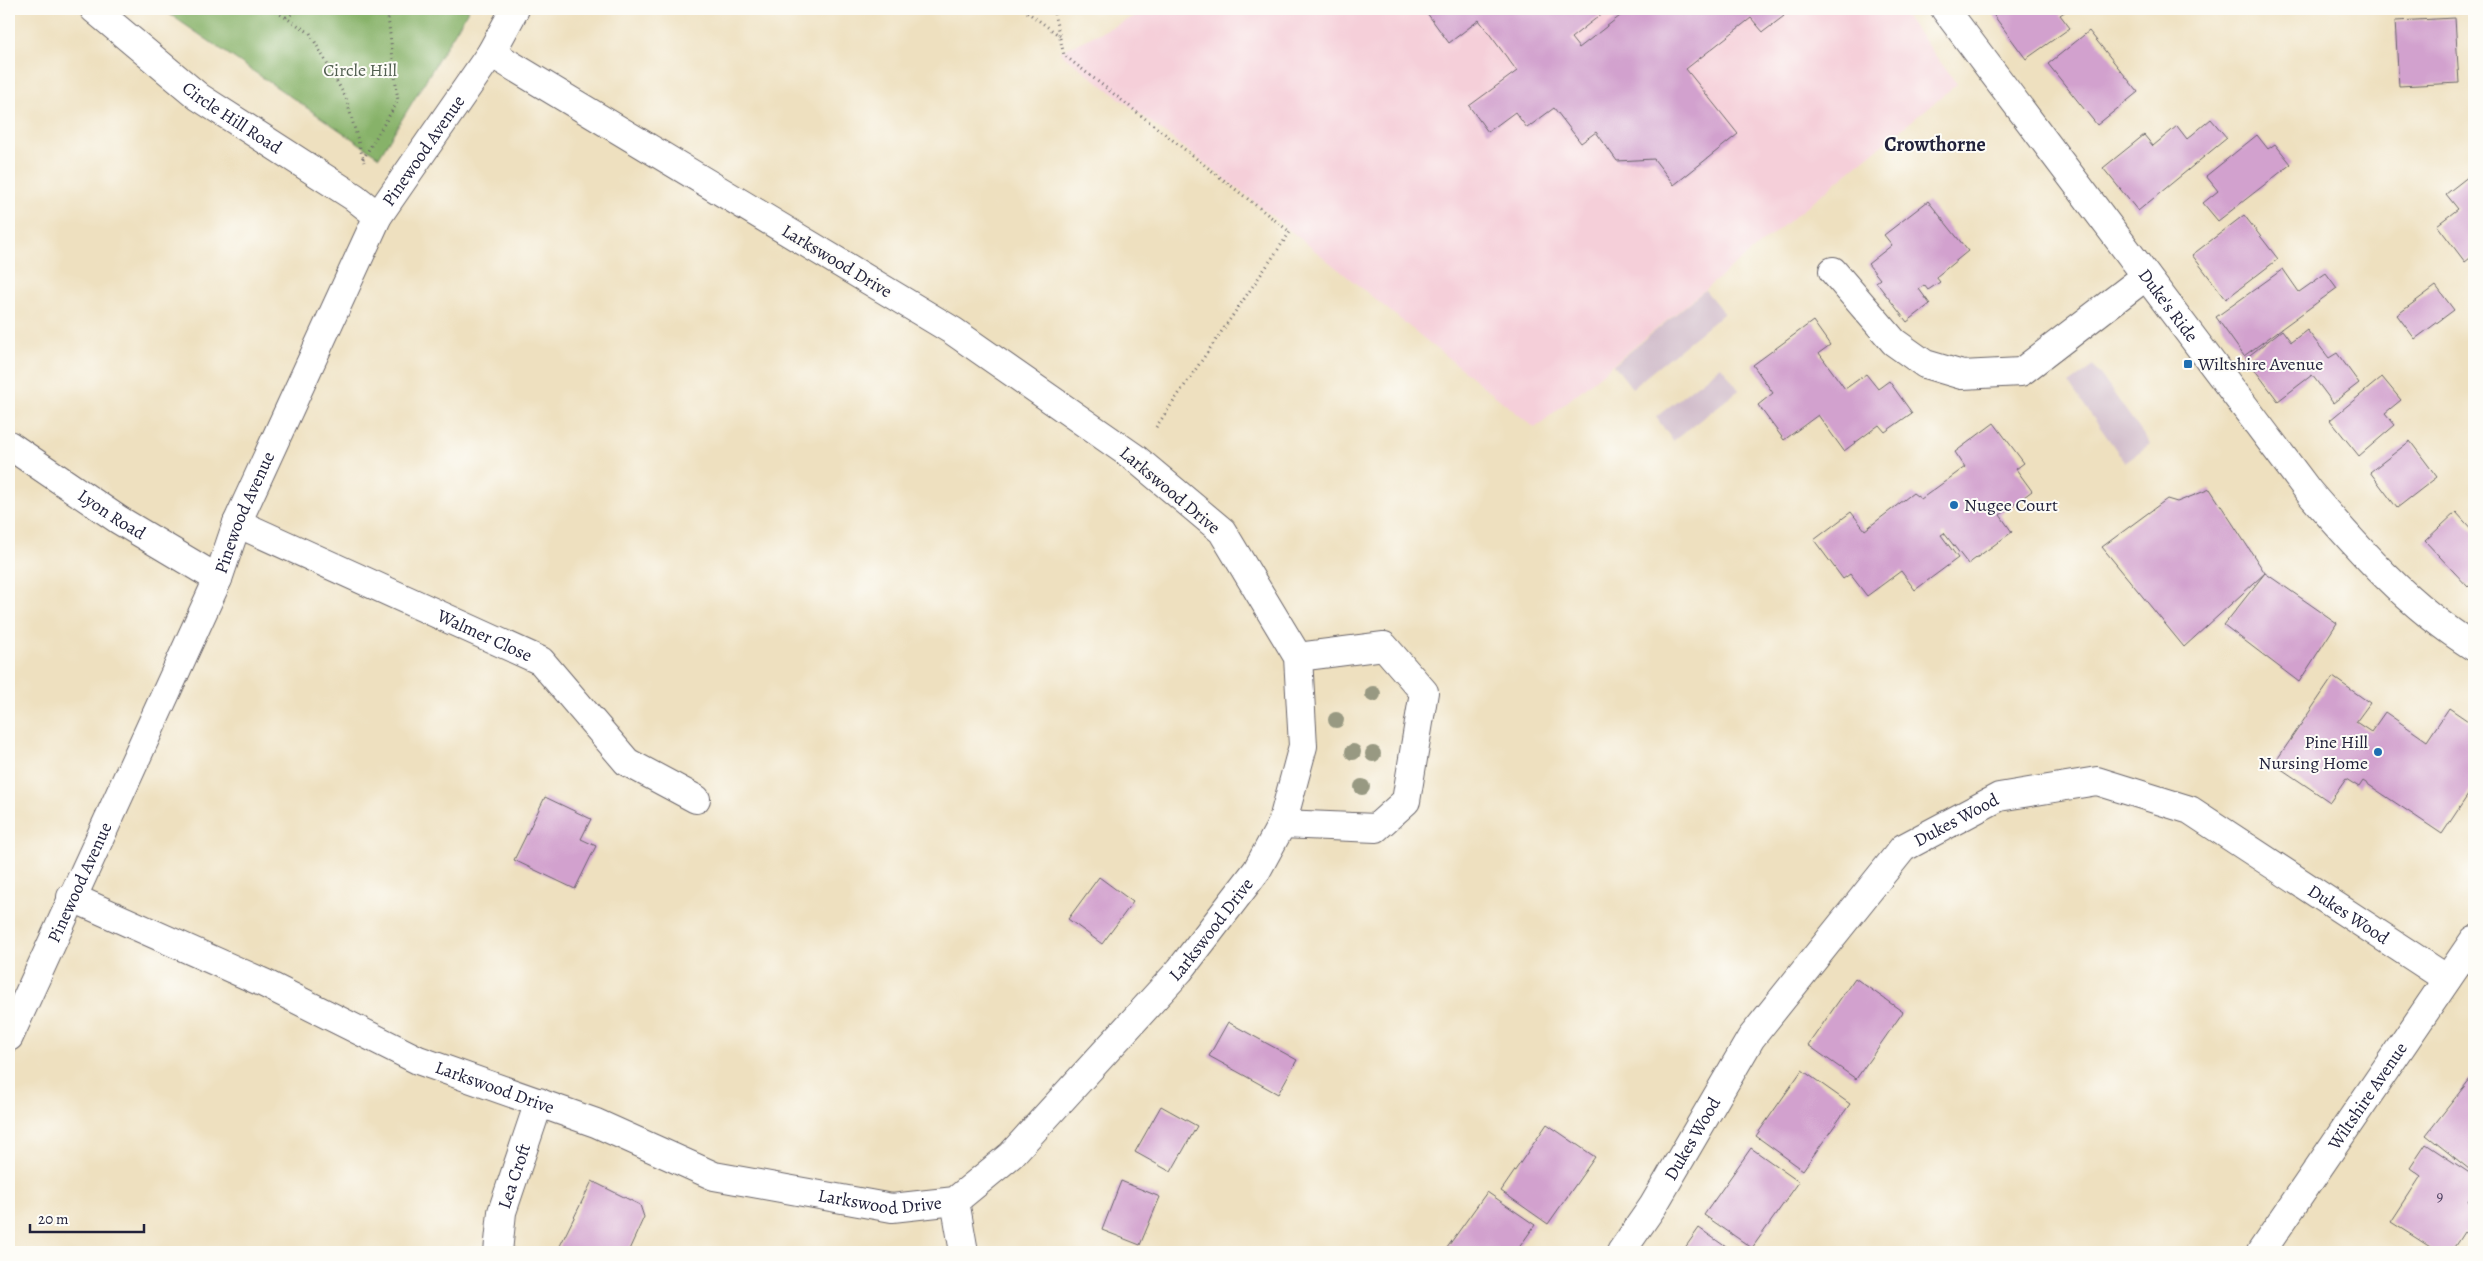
<svg xmlns="http://www.w3.org/2000/svg" width="2483" height="1261" viewBox="0 0 2483 1261" font-family="Alegreya,serif">
	<style>
		.built { fill: #f5cfd9 }
		.industrial { fill: #d1bdcb }
		.forest { fill: #87b269; stroke: #546a52 }
		.building { fill: #d2a1ce }
		.lines { fill: none; stroke-linecap: round; stroke-linejoin: round }
		.street-casing { stroke: #696469; stroke-width: 30 }
		.secondary-casing { stroke: #696469; stroke-width: 30 }
		.path { stroke: #696469; stroke-width: 3; stroke-dasharray: 1 4; stroke-linecap: butt }
		.street { stroke: #fff; stroke-width: 28 }
		.secondary { stroke: #fff; stroke-width: 28 }
		.tree { fill: #989982 }
		.poi-dot { fill: #1f6fb2; stroke: #fdfcf7; stroke-width: 2 }
		.labels { text-anchor: middle; dominant-baseline: central; stroke-width: 4; stroke-linejoin: round; paint-order: stroke }
		.number-label { font-size: 15px; fill: #4e4260 }
		.park-label { font-size: 18px; fill: #525f51; stroke: #fdfcf7 }
		.street-label { font-size: 18px; fill: #22223b; stroke: #fdfcf7 }
		.poi-label { font-size: 18px; fill: #22223b; stroke: #fdfcf7; text-anchor: start }
		.quarter-label { font-size: 20px; font-weight: bold; fill: #22223b; stroke: #fdfcf7 }
	</style>
	<rect width="100%" height="100%" fill="#fdfcf7"/>
	<filter id="ink" filterUnits="userSpaceOnUse"><feTurbulence type="fractalNoise" baseFrequency=".02" numOctaves="2"/><feDisplacementMap in="SourceGraphic" scale="10" xChannelSelector="R" yChannelSelector="G"/><feConvolveMatrix kernelMatrix="1 2 1 2 8 2 1 2 1" color-interpolation-filters="sRGB"/></filter>
	<filter id="wash" filterUnits="userSpaceOnUse"><feTurbulence type="fractalNoise" baseFrequency=".0096" numOctaves="4" result="noise"/><feDisplacementMap in="SourceGraphic" scale="20" xChannelSelector="R" yChannelSelector="G"/><feGaussianBlur stdDeviation="1.12" result="paint"/><feColorMatrix in="noise" values="0 0 0 0 0 0 0 0 0 0 0 0 0 0 0 0 0 1.4 0 .05"/><feComposite in="paint" operator="in"/></filter>
	<g filter="url(#wash)">
		<rect width="100%" height="100%" fill="#eee0bf"/>
		<path class="built" d="M1150 9H1900L1957 84 1535 428 1246 195 1059 52Z"/>
		<path class="industrial" d="M1705 290 1724 313 1632 388 1614 365Z
			M1721 366 1739 390 1673 441 1656 417Z
			M2094 366 2150 444 2125 462 2069 384Z"/>
		<path class="forest" d="M162 9H469L379 157Z"/>
		<g id="blocks">
			<path class="building" d="M1424 9H1608L1571 38 1579 48 1629 9H1778L1784 16 1763 32 1751 18 1686 69 1738 134 1674 185 1654 159 1617 161 1596 132 1581 143 1554 108 1527 128 1515 112 1488 132 1469 106 1517 71 1479 20 1449 43Z
				M1989 9H2069L2060 15 2070 28 2026 59Z
				M2455 18 2459 83 2399 86 2395 21Z
				M2089 31 2138 92 2097 125 2048 64Z
				M2211 119 2227 138 2138 211 2103 168 2144 135 2153 146 2177 126 2187 139Z
				M2257 135 2268 149 2275 144 2291 164 2218 221 2203 203 2218 191 2206 176Z
				M2474 172V255L2465 262 2437 225 2458 209 2446 194Z
				M1928 201 1968 251 1936 277 1940 282 1928 290 1924 285 1919 289 1930 304 1907 322 1876 282 1880 279 1868 264 1892 245 1884 235Z
				M2244 215 2278 259 2226 299 2192 255Z
				M2283 269 2299 292 2326 273 2337 288 2244 356 2216 317Z
				M2436 286 2454 310 2415 339 2397 315Z
				M1813 321 1830 345 1819 353 1845 389 1866 374 1878 389 1889 381 1912 413 1885 432 1879 425 1844 451 1818 415 1784 440 1758 405 1773 393 1753 365Z
				M2282 330 2291 342 2307 330 2329 358 2337 353 2359 383 2333 403 2312 375 2278 401 2246 358Z
				M2382 377 2401 400 2385 413 2395 425 2359 456 2330 420Z
				M1994 423 2024 463 2016 469 2032 491 2000 515 2012 532 1968 564 1944 533 1941 535 1958 558 1915 590 1901 571 1867 596 1850 574 1843 579 1814 540 1851 512 1865 530 1913 493 1921 499 1965 467 1955 452Z
				M2410 441 2437 477 2397 508 2370 472Z
				M2210 489 2265 573 2184 647 2102 547 2167 499 2177 502Z
				M2456 512 2474 532V581L2468 587 2425 541Z
				M2265 573 2337 623 2299 682 2224 625Z
				M2333 677 2370 703 2356 722 2371 732 2385 712 2427 741 2449 708 2474 725V786L2442 834 2363 781 2359 787 2346 779 2330 802 2274 764Z
				M545 797 591 819 581 839 596 846 575 889 514 860Z
				M1099 877 1133 902 1102 944 1068 919Z
				M1855 978 1903 1012 1856 1079 1808 1045Z
				M1228 1022 1297 1060 1278 1094 1209 1056Z
				M1802 1070 1850 1104 1803 1170 1756 1136Z
				M2474 1074V1173L2426 1135Z
				M1161 1106 1197 1126 1171 1172 1135 1152Z
				M1547 1124 1595 1157 1548 1224 1501 1191Z
				M2426 1144 2474 1176V1192L2468 1201 2474 1205V1239L2464 1232 2451 1252H2438L2391 1222 2421 1176 2410 1168Z
				M1751 1148 1799 1182 1752 1248 1704 1215Z
				M592 1181 640 1205 644 1217 628 1252H557Z
				M1121 1181 1160 1197 1140 1245 1102 1230Z
				M1487 1192 1535 1225 1516 1252H1444Z
				M1699 1228 1733 1252H1682Z"/>
		</g>
	</g>
	<g filter="url(#ink)">
		<use href="#blocks" fill-opacity="0" stroke="#696469" stroke-width="1"/>
		<g class="lines">
			<defs>
				<g id="street">
					<path id="s1" d="M94 9 199 97 354 197 378 216"/>
					<path d="M1833 271 1894 342 1925 364 1962 375 2021 372 2146 276"/>
					<path id="s2" d="M9 445 119 520 218 579"/>
					<path id="s3" d="M237 523 541 661 627 762 696 799"/>
					<path d="M1282 824 1376 828 1406 801 1424 692 1384 646 1298 657"/>
					<path id="s4" d="M71 897 264 983 418 1060 596 1123 714 1176 892 1208 955 1201 1011 1155 1180 970 1257 870 1282 824 1303 746 1298 657 1222 531 1135 458 953 331 491 53"/>
					<path id="s5" d="M9 1037 218 579 237 523 378 216 491 53 515 9"/>
					<path d="M955 1201 964 1252"/>
					<path id="s6" d="M498 1252 502 1212 539 1102"/>
					<path id="s7" d="M1621 1252 1653 1206 1751 1038 1903 848 1999 797 2097 781 2190 810 2447 979"/>
					<path id="s8" d="M2261 1252 2474 940"/>
				</g>
				<g id="secondary">
					<path id="s9" d="M1945 9 2309 492C2359 550 2408 606 2474 647"/>
				</g>
			</defs>
			<use href="#street" class="street-casing"/>
			<use href="#secondary" class="secondary-casing"/>
			<path class="path" d="M272 9 310 33 346 98 364 162
				M1023 9 1060 36
				M1053 9 1064 55 1290 232 1154 430
				M286 17 301 9
				M363 159 398 101 387 9"/>
			<use href="#street" class="street"/>
			<use href="#secondary" class="secondary"/>
		</g>
		<g class="tree">
			<circle cx="1373" cy="694" r="8"/>
			<circle cx="1336" cy="720" r="8"/>
			<circle cx="1353" cy="752" r="8"/>
			<circle cx="1373" cy="754" r="8"/>
			<circle cx="1362" cy="787" r="8"/>
		</g>
	</g>
	<g class="poi-dot">
		<rect x="2183" y="359" width="10" height="10" rx="2.5"/>
		<circle cx="1954" cy="505" r="5"/>
		<circle cx="2378" cy="752" r="5"/>
	</g>
	<g class="labels">
		<g class="number-label">
			<text x="2440" y="1196">9</text>
		</g>
		<g class="park-label">
			<text x="360" y="70">Circle Hill</text>
		</g>
		<g class="street-label">
			<text stroke="none"><textPath href="#s1" startOffset="176">Circle Hill Road</textPath></text>
			<text stroke="none"><textPath href="#s5" startOffset="980">Pinewood Avenue</textPath></text>
			<text transform="translate(837 261) rotate(31)">Larkswood Drive</text>
			<text stroke="none"><textPath href="#s9" startOffset="371">Duke's Ride</textPath></text>
			<text transform="translate(1170 490) rotate(40)">Larkswood Drive</text>
			<text stroke="none"><textPath href="#s5" startOffset="575">Pinewood Avenue</textPath></text>
			<text stroke="none"><textPath href="#s2" startOffset="124">Lyon Road</textPath></text>
			<text stroke="none"><textPath href="#s3" startOffset="272">Walmer Close</textPath></text>
			<text stroke="none"><textPath href="#s7" startOffset="554">Dukes Wood</textPath></text>
			<text stroke="none"><textPath href="#s5" startOffset="170">Pinewood Avenue</textPath></text>
			<text stroke="none"><textPath href="#s7" startOffset="989">Dukes Wood</textPath></text>
			<text stroke="none"><textPath href="#s4" startOffset="1320">Larkswood Drive</textPath></text>
			<text stroke="none"><textPath href="#s4" startOffset="465">Larkswood Drive</textPath></text>
			<text stroke="none"><textPath href="#s8" startOffset="189">Wiltshire Avenue</textPath></text>
			<text stroke="none"><textPath href="#s7" startOffset="134">Dukes Wood</textPath></text>
			<text stroke="none"><textPath href="#s6" startOffset="78">Lea Croft</textPath></text>
			<text stroke="none"><textPath href="#s4" startOffset="870">Larkswood Drive</textPath></text>
		</g>
		<g class="poi-label">
			<text x="2198" y="364">Wiltshire Avenue</text>
			<text x="1964" y="505">Nugee Court</text>
			<text x="2368" y="742" text-anchor="end">Pine Hill<tspan x="2368" dy="21">Nursing Home</tspan></text>
		</g>
		<g class="quarter-label">
			<text x="1935" y="144">Crowthorne</text>
		</g>
	</g>
	<rect width="2483" height="1261" fill="none" stroke="#fdfcf7" stroke-width="30"/>
	<path d="M30 1224v8h114v-8" fill="none" stroke="#22223b" stroke-width="2.5"/>
	<text x="38" y="1224" font-size="15" fill="#22223b" stroke="#fdfcf7" stroke-width="4" paint-order="stroke">20 m</text>
</svg>
